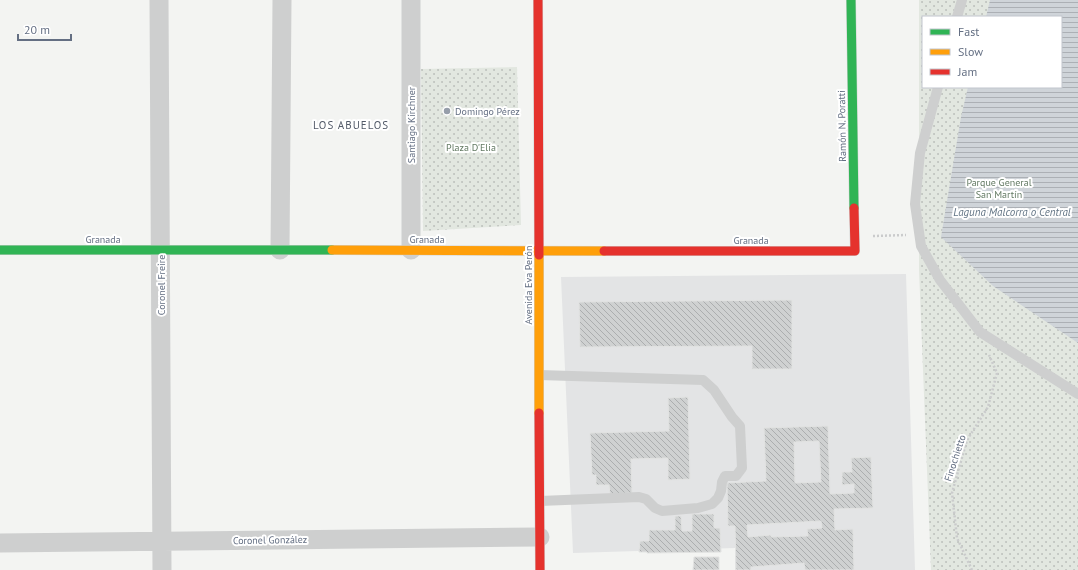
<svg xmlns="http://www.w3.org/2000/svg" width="1078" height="570" viewBox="0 0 1078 570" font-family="'PT Sans',sans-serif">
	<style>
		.built { fill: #e3e4e5 }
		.park { fill: url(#park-dots); fill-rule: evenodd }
		.water { fill: url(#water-rules) }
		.building { fill: url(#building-back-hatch); stroke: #e2e3e2; fill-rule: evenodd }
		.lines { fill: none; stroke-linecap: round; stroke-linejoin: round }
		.fast-casing { stroke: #d0d1d1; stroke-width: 10 }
		.slow-casing { stroke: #d0d1d1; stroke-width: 10 }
		.jam-casing { stroke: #d0d1d1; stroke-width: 10 }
		.path { stroke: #cacbcc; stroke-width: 2.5; stroke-dasharray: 2 2; stroke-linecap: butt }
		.lane { stroke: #cecfcf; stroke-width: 10 }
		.street { stroke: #cecfcf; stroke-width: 19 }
		.fast { stroke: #30b455; stroke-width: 9 }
		.slow { stroke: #ff9f0a; stroke-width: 9 }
		.jam { stroke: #e5322d; stroke-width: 9 }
		.poi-dot { fill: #969eaa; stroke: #fff; stroke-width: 1.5 }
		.labels { text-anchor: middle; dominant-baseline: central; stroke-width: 4; stroke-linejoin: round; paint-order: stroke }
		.poi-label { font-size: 10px; fill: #646f83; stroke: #fff; text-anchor: start }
		.street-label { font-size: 10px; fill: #646f83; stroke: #fff }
		.park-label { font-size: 10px; fill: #637a63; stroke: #fff }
		.neighbourhood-label { font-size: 11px; letter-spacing: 1px; fill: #525a68; stroke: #fff }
		.water-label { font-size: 11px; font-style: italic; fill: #647686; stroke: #fff }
	</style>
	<defs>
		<pattern id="park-dots" width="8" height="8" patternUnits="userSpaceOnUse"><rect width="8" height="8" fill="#e2e7e0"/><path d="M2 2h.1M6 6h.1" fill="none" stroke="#bbbfbb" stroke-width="1.8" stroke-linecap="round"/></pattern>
		<pattern id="water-rules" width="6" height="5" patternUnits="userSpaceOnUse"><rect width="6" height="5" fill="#cfd4d9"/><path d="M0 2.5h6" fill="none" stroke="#acb0b5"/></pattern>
		<pattern id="building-back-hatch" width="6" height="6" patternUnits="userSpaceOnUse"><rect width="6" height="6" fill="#cfd1d1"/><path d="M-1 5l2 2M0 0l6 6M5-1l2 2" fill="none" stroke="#acaeaf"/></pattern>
	</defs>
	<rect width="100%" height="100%" fill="#f3f4f2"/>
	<path class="built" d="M906 274 915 570H735V548L573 553 561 277Z"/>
	<path class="park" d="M919 0H1078V570H931L919 270ZM923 17H1061V87H923Z
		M517 67 521 225 423 231 421 69Z"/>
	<path class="water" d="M990 0H1078V343L993 286 941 237 961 117 968 87H1061V17H986Z"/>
	<path class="building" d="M792 300V369H752V346L580 347 579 302Z
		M688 397 690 479 668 480V458L631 459 632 493 610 494 609 485H596V475H592L590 433 669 431 668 398Z
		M828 426 830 494 854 493V484L842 485V472H852L851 458 871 457 873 508 834 509 835 530 853 529 854 570H805L804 563 751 567V570H736L735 526H728L727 483 766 481 764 428ZM819 441 821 482 795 483 794 442ZM821 521 822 528 807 529 808 536 771 537V535L748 537 747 525Z
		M692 514H714V528H720L721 552 647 553V552H639L640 541H649V530H675V516H681L682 531H692Z
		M694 557H719V570H693Z"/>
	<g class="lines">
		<defs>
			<path id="fast" d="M851 0 854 208
				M0 250H332"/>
			<path id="slow" d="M332 250 604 251
				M539 255V413"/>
			<path id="jam" d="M538 0 539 255
				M604 251H855L854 208
				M539 413 540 570"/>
		</defs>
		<use href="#fast" class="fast-casing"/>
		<use href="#slow" class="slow-casing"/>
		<use href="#jam" class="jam-casing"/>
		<path class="path" d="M873 236 906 235
			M972 570 957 538 952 493 967 440 988 407 997 373 989 355"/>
		<path class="lane" d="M957 17 962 0
			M938 87 920 153 915 204 921 246 940 280 980 332 1078 394
			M539 375 703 380 714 390 732 417 740 426 742 468 736 476H725L722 482 721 491 718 498 712 504 698 508 662 511 655 508 646 499 639 497 540 501"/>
		<path class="street" d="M159 0 162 570
			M280 250 282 0
			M411 250V0
			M0 543 540 537"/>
		<use href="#fast" class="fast"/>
		<use href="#slow" class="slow"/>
		<use href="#jam" class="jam"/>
	</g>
	<circle class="poi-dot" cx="447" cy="111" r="4"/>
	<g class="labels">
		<g class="poi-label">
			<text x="455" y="111">Domingo Pérez</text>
		</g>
		<g class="street-label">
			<text transform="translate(411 125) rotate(-90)">Santiago Kirchner</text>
			<text transform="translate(842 126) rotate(-91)">Ramón N. Poratti</text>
			<text x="103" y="239">Granada</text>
			<text x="427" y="239">Granada</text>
			<text x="751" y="240">Granada</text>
			<text transform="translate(161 285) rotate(-90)">Coronel Freire</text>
			<text transform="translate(528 285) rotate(-90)">Avenida Eva Perón</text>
			<text transform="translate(955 458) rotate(-72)">Finochietto</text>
			<text transform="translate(270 540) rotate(-1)">Coronel González</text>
		</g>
		<g class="park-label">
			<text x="471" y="147">Plaza D'Elia</text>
			<text x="999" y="182">Parque General<tspan x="999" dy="12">San Martín</tspan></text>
		</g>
		<g class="neighbourhood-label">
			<text x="351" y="125">LOS ABUELOS</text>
		</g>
		<g class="water-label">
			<text x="1012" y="212">Laguna Malcorra o Central</text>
		</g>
	</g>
	<rect x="922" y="16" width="140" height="72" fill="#ffffff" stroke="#c1c5cd"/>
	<rect x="930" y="29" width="20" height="6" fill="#30b455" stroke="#c1c5cd"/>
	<text x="958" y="36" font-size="12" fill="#646f83">Fast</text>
	<rect x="930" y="49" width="20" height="6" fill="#ff9f0a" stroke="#c1c5cd"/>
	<text x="958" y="56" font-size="12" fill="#646f83">Slow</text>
	<rect x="930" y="69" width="20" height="6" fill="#e5322d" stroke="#c1c5cd"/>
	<text x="958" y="76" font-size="12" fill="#646f83">Jam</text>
	<path d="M18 34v6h53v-6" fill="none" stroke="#646f83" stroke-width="2"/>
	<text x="24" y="34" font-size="12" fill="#646f83" stroke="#ffffff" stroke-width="3" paint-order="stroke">20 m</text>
</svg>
